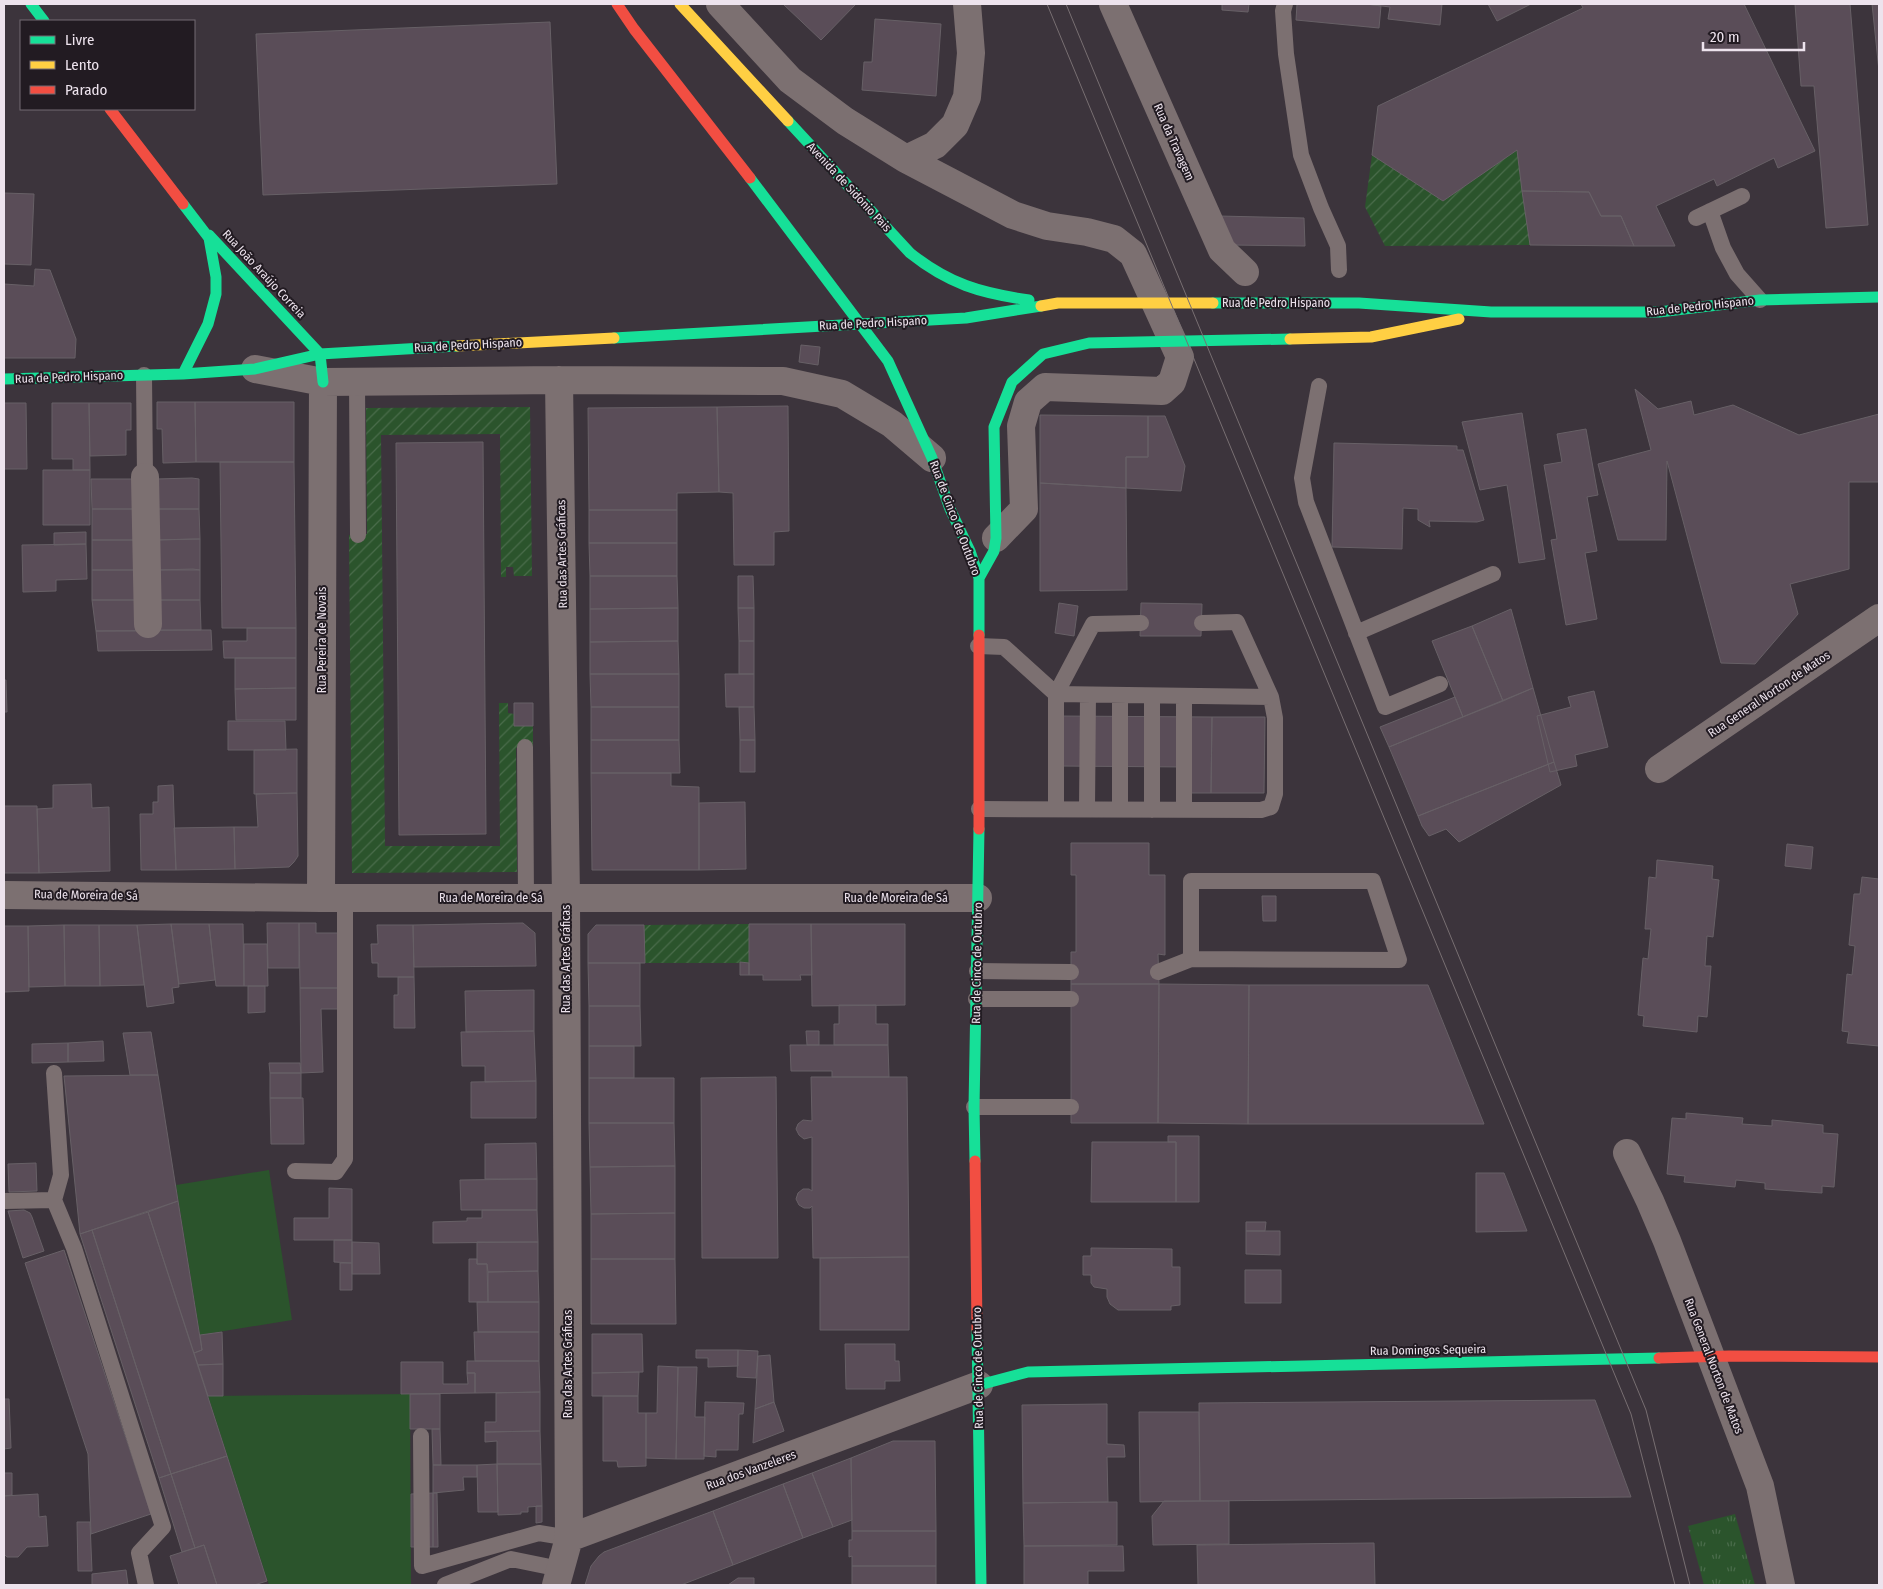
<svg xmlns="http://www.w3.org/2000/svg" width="1883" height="1589" viewBox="0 0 1883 1589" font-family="'Fira Sans Condensed',sans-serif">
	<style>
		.grass { fill: #2b542c }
		.park { fill: url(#park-tufts) }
		.garden { fill: url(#garden-furrows) }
		.building { fill: #5a4d58; stroke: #676066 }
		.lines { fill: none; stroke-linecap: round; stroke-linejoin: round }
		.lane { stroke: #7c7071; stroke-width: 16 }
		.street { stroke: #7c7071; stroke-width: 28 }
		.fast { stroke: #16e098; stroke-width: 11 }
		.slow { stroke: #ffcf43; stroke-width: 11 }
		.jam { stroke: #f24e42; stroke-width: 11 }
		.tram { stroke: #786f72; stroke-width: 1 }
		.labels { text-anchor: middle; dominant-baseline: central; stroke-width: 4; stroke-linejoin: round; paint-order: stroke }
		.street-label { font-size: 12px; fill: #ede3ed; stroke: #221b22 }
	</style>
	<defs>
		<pattern id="park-tufts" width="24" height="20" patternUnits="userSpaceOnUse" patternTransform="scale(1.25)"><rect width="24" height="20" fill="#2b542c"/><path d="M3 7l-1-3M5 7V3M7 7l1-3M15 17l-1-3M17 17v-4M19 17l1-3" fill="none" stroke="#4a6c4b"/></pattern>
		<pattern id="garden-furrows" width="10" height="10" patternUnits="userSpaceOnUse" patternTransform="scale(1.25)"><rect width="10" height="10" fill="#2b542c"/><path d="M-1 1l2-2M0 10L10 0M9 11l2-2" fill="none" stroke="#4a6c4b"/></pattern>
	</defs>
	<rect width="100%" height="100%" fill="#3c343c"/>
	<path class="grass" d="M269 1170 292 1320 200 1335 176 1185Z
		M410 1394 411 1585H269L208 1396Z"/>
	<path class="park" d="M1735 1514 1755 1585H1704L1688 1526Z"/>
	<path class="garden" d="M1517 150 1530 245 1385 246 1365 207 1372 155 1443 201Z
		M530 407 532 576H514L513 567H506V577H501L500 434 381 435 385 846H500L499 703H508V713L514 714V726H533V747L516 748 517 872 352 873 349 535 367 534 366 408Z
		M749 924V963H645L644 925Z"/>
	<path class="building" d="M783 4H856L821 40Z
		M1222 4H1249L1248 12 1222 10Z
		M1297 4H1366L1381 6 1379 28 1296 20Z
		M1366 4H1442L1440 25 1388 19 1390 7Z
		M1488 4H1531L1497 21Z
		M1581 4H1744L1815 151 1778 168 1774 158 1717 186 1714 179 1656 206 1675 246H1634L1621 216H1601L1589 192 1522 191 1517 150 1443 201 1372 155 1378 106 1583 8Z
		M1795 4H1850L1868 225 1826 228 1814 86H1801Z
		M1872 4H1879V71Z
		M875 19 941 24 936 96 862 90 864 62H872Z
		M550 22 557 184 263 195 256 34Z
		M1522 191 1589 192 1601 216H1621L1634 246 1530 245Z
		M4 193 34 194 31 265 4 264Z
		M1219 216 1304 218 1305 246 1231 245Z
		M35 269 50 270 76 339 75 358H4V284L34 286Z
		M801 345 820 347 818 365 799 362Z
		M1635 389 1658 409 1691 401 1694 415 1733 405 1799 435 1879 414V482H1849V569L1790 584 1798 614 1755 664 1721 663 1667 461 1666 540H1618L1598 464 1651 450Z
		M157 402H195L196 462 163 463 162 429H157Z
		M195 402H294V462H196Z
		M4 403H26L27 469H4Z
		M52 403H89L90 470H73V459H52Z
		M89 403H131V430H126V455L90 456Z
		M788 406 789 531 774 532V565H734L733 493 719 492 717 407Z
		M717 407 719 492 677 493V510H589L588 408Z
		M1522 413 1545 559 1519 563 1507 485 1480 490 1462 422Z
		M1040 415 1148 416V457H1126V488L1040 483Z
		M1148 416H1165L1185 466 1181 491 1126 488V457H1148Z
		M1586 429 1598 495 1587 497 1597 551 1585 553 1597 619 1566 625 1551 540 1557 539 1544 465 1562 462 1557 434Z
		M483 442 486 834 399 835 396 443Z
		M1334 443 1457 446V450H1463L1484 520 1477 522 1429 521 1430 527 1418 520V509L1403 508 1402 549 1332 547Z
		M220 462H294L296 628H222Z
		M43 470H90V525H43Z
		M192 478 199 479V509H156V479Z
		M91 479H135L136 509H92Z
		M1040 483 1126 488 1127 590 1040 591Z
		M92 509H136V540H92Z
		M156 509H199L200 539 156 540Z
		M589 510H677V543H589Z
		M86 532V544L54 545V533Z
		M193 539H200V570H157L156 540Z
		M92 540H136V570H92Z
		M589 543H677V576H590Z
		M86 544 87 579 56 580V591L23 592 22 545Z
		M193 569 200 570V600H157V570Z
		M92 570H136V600H92Z
		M590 576H677L678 608 590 609Z
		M738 576H753L754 608H738Z
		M92 600H136V631H96Z
		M157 600H200L201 630H157Z
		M1059 603 1078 606 1074 636 1055 633Z
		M1141 603 1202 604 1201 636H1140Z
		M678 608V641L590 642V609Z
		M738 608H754V641H739Z
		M1511 609 1533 688 1503 701 1472 626Z
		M1472 626 1503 701 1463 717 1432 641Z
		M247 628H296V658H224L223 641H247Z
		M193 630H211L212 650 98 651 96 631Z
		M678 641 679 674H590V642Z
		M739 641H754V674H739Z
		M235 658H296V688L235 689Z
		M590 674H679V707H591Z
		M725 674H754V707H726Z
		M4 680H6L7 712H4Z
		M296 688V720H236L235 689Z
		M1533 688 1554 762 1418 816 1389 747Z
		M1594 691 1608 747 1575 755 1577 766 1550 772 1537 716 1571 707 1568 697Z
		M1455 697 1463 717 1389 747 1380 727Z
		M514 703H533V726H514Z
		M591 707H679V740H591Z
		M739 707H754L755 740H740Z
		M1059 716 1212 717 1211 793H1187V767L1058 766Z
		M1212 717H1265L1264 793H1211Z
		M228 721H285L286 750H228Z
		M591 740H679L680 773H591Z
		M740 740H755V772H740Z
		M297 749V793L254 794V750Z
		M1554 762 1561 785 1459 842 1446 829 1429 836 1422 826 1418 816Z
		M591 773H671V786L699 787V870H592Z
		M91 784 92 808 109 807 110 871 39 873 37 809 53 808V785Z
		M173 785 176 870H141L140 814H153V802H158V786Z
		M297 793 298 856 294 862 289 867 235 869 234 827H258L256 794Z
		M745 802 746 869 699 870V803Z
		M4 806H37L39 873H4Z
		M234 827 235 869 176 870 174 828Z
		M1071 843H1149V875H1165V955L1158 954 1159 984H1071V952H1076V875H1071Z
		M1787 844 1813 847 1811 869 1785 866Z
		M1657 860 1713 866 1712 879 1719 880 1713 937 1707 936 1705 966H1711L1707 1017 1698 1016 1697 1032 1643 1026 1644 1016 1638 1015 1643 958 1648 959 1651 929H1645L1649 877 1656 878Z
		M1862 877 1879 879V1046L1847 1043 1849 1032 1842 1031 1847 974 1852 975 1855 946 1849 945 1854 894H1860Z
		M1262 896H1276V921H1263Z
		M267 923H299V968H268Z
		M299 923H316V933H339L340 988H300Z
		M523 923 535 933 536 966 414 967 413 925Z
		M171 924H209L215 980 179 984Z
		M171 924 179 987 172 988 174 1003 147 1007 137 925Z
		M209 924H243L244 986H216Z
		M749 924H811L812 975H800L801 980H763V975H749Z
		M811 924H905V1005L812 1006Z
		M64 925H99L100 986H65Z
		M64 925 65 986 29 987 28 926Z
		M99 925H137L144 985 100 986Z
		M377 925H413L414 977H378V963H372L371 944H378Z
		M596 925H644L645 963H588V934Z
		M4 926H28L29 991 4 992Z
		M244 944H267L268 986H244Z
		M740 962 749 963V975H740Z
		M588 963H640V1006H589Z
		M398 977H414L415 1028H394V995H398Z
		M1071 984H1159L1158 1123H1071Z
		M1159 984 1249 985 1248 1124 1158 1123Z
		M1249 985H1428L1484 1124H1248Z
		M248 986H265V1012L248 1013Z
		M300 988H340V1009H321L323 1072 301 1073Z
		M534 990V1031L466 1032 465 991Z
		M839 1005H876V1024H888V1045H834V1024H839Z
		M589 1006H640L641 1046H589Z
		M534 1031 536 1081 485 1082V1066H462L461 1032Z
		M806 1031H819V1045H807Z
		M151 1032 158 1075H130L123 1033Z
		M103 1041 104 1061 68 1062V1043Z
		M68 1043V1062L32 1063V1044Z
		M790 1045H888L889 1077H832V1071H791Z
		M589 1046H634V1078H589Z
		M269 1063H300L301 1073H270Z
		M270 1073H301V1098H270Z
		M158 1075 178 1201 80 1234 64 1076Z
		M776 1077 778 1258H702L701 1078Z
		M811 1077H907L909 1257 813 1258 812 1206 810 1208H804L799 1205 796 1199 798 1193 803 1189H809L812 1191V1137L804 1139 799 1135 796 1129 798 1124 803 1120 812 1121Z
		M589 1078H674V1123H589Z
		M536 1081V1118H471V1082Z
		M270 1098H303L304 1144H271Z
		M1686 1113 1743 1118 1742 1124 1772 1126V1120L1823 1125V1133L1838 1134 1834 1187 1822 1186V1193L1765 1189V1183L1736 1180 1735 1187 1684 1182 1685 1176 1667 1174 1672 1118 1686 1119Z
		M589 1123H674L675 1166 590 1167Z
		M1168 1136H1199V1202H1176V1142H1168Z
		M1092 1142H1176V1202H1091Z
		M536 1143 537 1179H485V1144Z
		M36 1163 37 1191 9 1192 8 1164Z
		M675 1166V1213L591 1214 590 1167Z
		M1476 1173H1504L1527 1231 1476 1232Z
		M537 1179V1210H461L460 1180Z
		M329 1188 352 1189V1240H294V1218H329Z
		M178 1201 202 1350 194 1353 148 1212Z
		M24 1210 30 1213 32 1217 44 1251 23 1258 8 1211Z
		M482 1210H537L538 1242 433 1243V1222L467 1221V1218H482Z
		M148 1212 227 1456 171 1474 92 1230Z
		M675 1213V1259H591V1214Z
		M1246 1222H1266L1265 1231H1246Z
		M92 1230 171 1474 159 1478 80 1234Z
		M1246 1231H1280V1255L1246 1254Z
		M334 1240H352V1263L334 1262Z
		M352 1242 379 1243 380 1274H352Z
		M477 1242H538V1271L488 1272 487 1264H477Z
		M1091 1248 1172 1249V1267H1180V1305L1171 1306V1310H1118L1110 1304 1107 1297V1289L1094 1287 1091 1283V1275H1083V1256H1091Z
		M64 1250 151 1514 91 1534 88 1454 25 1263Z
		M909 1257V1330H820V1258Z
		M469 1259H477V1264H487L488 1302H469Z
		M591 1259H675L676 1324H591Z
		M340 1263H352V1290H340Z
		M1245 1270H1281V1303H1245Z
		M538 1271 539 1302H488V1272Z
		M477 1302H539V1332H478Z
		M222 1332 223 1364 198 1365 194 1353 202 1350 200 1335Z
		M474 1332H539V1361H475Z
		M592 1334H642L643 1372 592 1373Z
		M845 1344H895V1361H899L900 1381H885V1389H846Z
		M696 1350H738V1366L708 1367V1358H696Z
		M738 1350 758 1351 756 1378 737 1377Z
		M770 1355 774 1402 755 1409 758 1356Z
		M467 1361H539L540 1392 475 1393V1373H467Z
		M401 1362H443V1384H468L467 1373H475V1393L401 1394Z
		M223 1364V1396H208L198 1365Z
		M658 1366 678 1367 676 1459 646 1458V1413H657Z
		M678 1367H697L695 1417H705L704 1459H676Z
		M639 1372 638 1396H592V1373Z
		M540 1392V1431L485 1432V1422H496V1393Z
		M410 1394H440V1429H410Z
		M603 1396H638V1413H646V1466L618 1467 617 1461H603Z
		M4 1399H9L11 1448 4 1449Z
		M1595 1400 1631 1497 1200 1501 1199 1403Z
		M705 1402 744 1403 743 1414H739L738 1450H716V1457L704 1456Z
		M774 1402 784 1431 753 1443 755 1409Z
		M1107 1404V1444L1124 1445 1125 1457H1107L1108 1502 1023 1503 1022 1405Z
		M1139 1412H1199L1200 1501 1140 1502Z
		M432 1429H440L441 1465H433Z
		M540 1431 541 1464H497V1441L485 1442V1432Z
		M893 1441H935L936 1531H852L851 1458Z
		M227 1456 267 1581 254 1585H217L204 1545 195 1548 171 1474Z
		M851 1458 852 1520 833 1527 812 1473Z
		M497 1464 498 1512H478L477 1465Z
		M497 1464H541L542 1506 528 1507V1512H521V1514L498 1515Z
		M433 1465H477V1477H463L464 1490 433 1493Z
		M4 1473H12V1495L4 1496Z
		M812 1473 833 1527 803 1538 783 1484Z
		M171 1474 195 1548 182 1552 159 1478Z
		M783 1484 803 1538 733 1565 713 1511Z
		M433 1493V1547H411V1494Z
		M433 1493H437L438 1547H433Z
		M38 1494 39 1517 46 1516 48 1546 27 1547 18 1557H7L4 1554V1496Z
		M1164 1501H1229V1544L1153 1545 1152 1516Z
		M1117 1502V1545L1024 1546 1023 1503Z
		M536 1506H542V1522L536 1523Z
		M713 1511 733 1565 681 1585H585L591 1566 599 1556 604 1552Z
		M77 1522H90L92 1571H78Z
		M852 1531H936V1566H852V1556L849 1557V1540H852Z
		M1374 1543 1375 1585H1198L1197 1545Z
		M204 1545 217 1585H179L170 1556Z
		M1024 1546H1123L1124 1571H1088V1585H1024Z
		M852 1566H936V1585H852Z
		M126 1570 128 1585H92V1574Z
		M738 1578H754V1585H728Z"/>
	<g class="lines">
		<path class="lane" d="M1285 4 1283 11 1286 54 1301 155 1321 208 1338 246 1339 270
			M1710 211 1723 248 1737 274 1760 300
			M1696 218 1742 196
			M144 375 145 477
			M357 381 358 535
			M1319 386 1302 478 1306 502 1385 707 1440 684
			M1356 633 1493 574
			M978 646 1004 647 1056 694 1093 624 1141 623
			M525 747 526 898
			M979 809 1261 810 1271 807 1275 794V718L1271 697 1237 622 1202 623
			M1056 809V694L1271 697
			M1087 809 1088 695
			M1120 809V695
			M1152 810V696
			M1184 810V697
			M977 971 1071 972
			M1158 972 1191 959 1399 960 1373 881H1191V959
			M976 999H1071
			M974 1107H1071
			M295 1171 336 1172 345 1159V898
			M54 1200 61 1175 54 1073
			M4 1201 54 1200 74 1248 163 1527 139 1553 146 1585
			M421 1436 422 1566 539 1533 569 1538
			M445 1585 511 1559 560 1569"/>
		<path class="street" d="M720 4 790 80 845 121 906 159 1013 215 1047 226 1087 232 1114 239 1133 254 1180 357 1172 382 1162 391 1045 387 1028 402 1021 426 1024 509 996 538
			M1113 4 1222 250 1245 272
			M906 159 935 145 955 125 967 97 971 53 967 4
			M255 369 323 382 559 380 783 381 842 394 892 424 932 458
			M559 380 566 898 569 1538
			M145 477 148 624
			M1659 769 1879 618
			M4 895 321 898H978
			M321 898 323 382
			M1627 1153 1650 1201 1667 1241 1760 1486 1781 1585
			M556 1585 569 1538 979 1385"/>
		<path class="fast" d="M31 4 44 21
			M788 121 910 253C949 284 980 293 1029 300
			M750 178 888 361 932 458 950 509 970 551 979 578V635
			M183 204 209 238 216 277V294L208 324 183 374
			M209 235 320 354
			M1213 303H1359L1491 312H1659L1760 300 1879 297
			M614 338 966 318 1041 306
			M320 354 323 382
			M4 379 183 374 255 369 320 354 457 346
			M979 578 994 551 996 538 994 427 1012 382 1043 354 1089 343 1290 339
			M975 1161 974 1107 979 829
			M977 1330 981 1585
			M979 1385 1028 1372 1659 1358"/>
		<path class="slow" d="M680 4 788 121
			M1041 306 1058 303H1213
			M1290 339 1371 337 1459 319
			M457 346 614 338"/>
		<path class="jam" d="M617 4 634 29 750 178
			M110 109 183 204
			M979 829V635
			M975 1161 977 1330
			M1659 1358 1729 1356 1879 1357"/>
		<path class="tram" d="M1047 4 1631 1414 1675 1585
			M1066 4 1646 1410 1690 1585"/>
	</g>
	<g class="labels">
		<g class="street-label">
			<text transform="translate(1174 142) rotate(66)">Rua da Travagem</text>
			<text transform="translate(849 187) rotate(47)">Avenida de Sidónio Pais</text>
			<text transform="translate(264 274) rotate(47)">Rua João Araújo Correia</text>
			<text x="1276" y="303">Rua de Pedro Hispano</text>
			<text transform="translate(1700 306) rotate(-6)">Rua de Pedro Hispano</text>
			<text transform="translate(873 323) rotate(-3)">Rua de Pedro Hispano</text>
			<text transform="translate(468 345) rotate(-3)">Rua de Pedro Hispano</text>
			<text transform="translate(69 377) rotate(-2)">Rua de Pedro Hispano</text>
			<text transform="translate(955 518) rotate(69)">Rua de Cinco de Outubro</text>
			<text transform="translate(562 554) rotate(-91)">Rua das Artes Gráficas</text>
			<text transform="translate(322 640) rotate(-90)">Rua Pereira de Novais</text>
			<text transform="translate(1769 694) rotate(-34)">Rua General Norton de Matos</text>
			<text transform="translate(86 895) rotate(1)">Rua de Moreira de Sá</text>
			<text x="491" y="898">Rua de Moreira de Sá</text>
			<text x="896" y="898">Rua de Moreira de Sá</text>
			<text transform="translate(566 959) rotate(-90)">Rua das Artes Gráficas</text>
			<text transform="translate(977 963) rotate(-89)">Rua de Cinco de Outubro</text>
			<text transform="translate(1428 1350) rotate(-1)">Rua Domingos Sequeira</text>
			<text transform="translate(568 1364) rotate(-90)">Rua das Artes Gráficas</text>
			<text transform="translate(1714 1366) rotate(69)">Rua General Norton de Matos</text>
			<text transform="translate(978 1368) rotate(-91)">Rua de Cinco de Outubro</text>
			<text transform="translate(751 1470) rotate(-20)">Rua dos Vanzeleres</text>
		</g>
	</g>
	<rect width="1883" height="1589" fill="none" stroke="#ede3ed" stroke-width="10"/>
	<rect x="20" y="20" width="175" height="90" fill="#221b22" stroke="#736b73"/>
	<rect x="30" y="36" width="25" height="8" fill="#16e098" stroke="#736b73"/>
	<text x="65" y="45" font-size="15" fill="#ede3ed">Livre</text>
	<rect x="30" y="61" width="25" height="8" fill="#ffcf43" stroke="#736b73"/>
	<text x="65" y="70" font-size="15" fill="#ede3ed">Lento</text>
	<rect x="30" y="86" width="25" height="8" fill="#f24e42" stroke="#736b73"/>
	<text x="65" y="95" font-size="15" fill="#ede3ed">Parado</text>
	<path d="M1703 42v8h101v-8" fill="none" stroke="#ede3ed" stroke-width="2.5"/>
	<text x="1710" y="42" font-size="15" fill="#ede3ed" stroke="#221b22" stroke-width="4" paint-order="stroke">20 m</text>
</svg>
